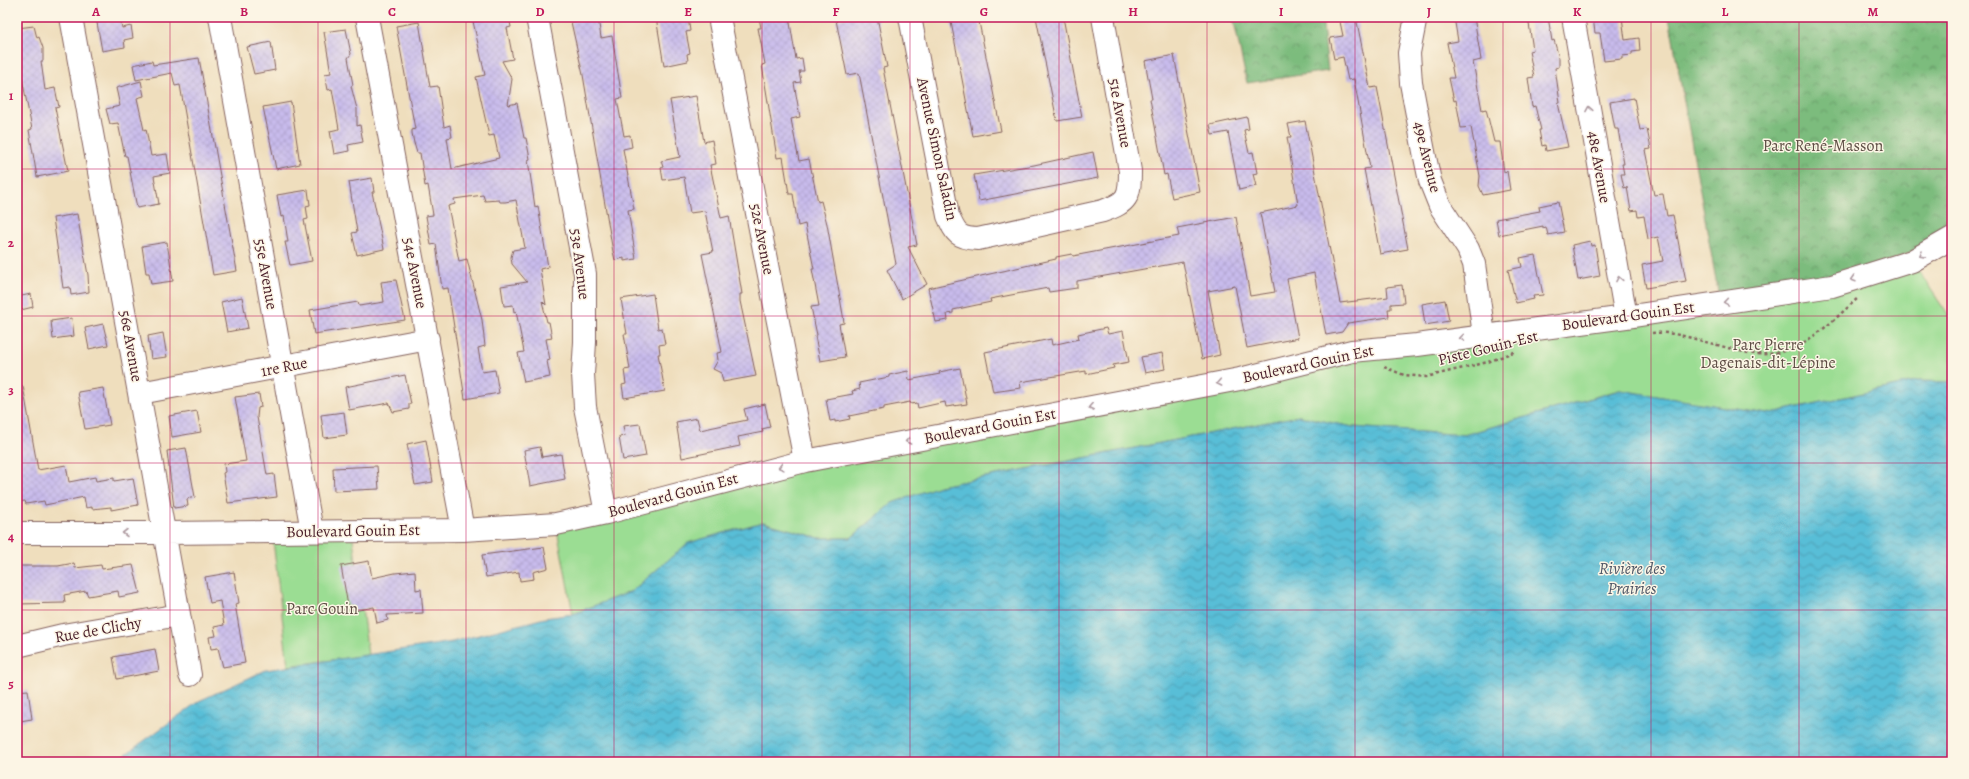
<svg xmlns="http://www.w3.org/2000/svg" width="1969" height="779" viewBox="0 0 1969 779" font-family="Alegreya,serif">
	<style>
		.forest { fill: url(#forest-crowns); stroke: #636e54 }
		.park { fill: #9bdd93; stroke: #727e5f }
		.water { fill: url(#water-waves); stroke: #526e81 }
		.building { fill: url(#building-cross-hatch) }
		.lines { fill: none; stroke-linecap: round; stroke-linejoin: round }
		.minor-casing { stroke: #84625e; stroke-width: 24 }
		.path { stroke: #84625e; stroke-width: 2.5; stroke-dasharray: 3 3; stroke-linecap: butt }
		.minor { stroke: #fff; stroke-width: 22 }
		.oneway { stroke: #ae9aa0 }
		.grid { fill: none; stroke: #c2185b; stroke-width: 1; stroke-opacity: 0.55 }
		.labels { text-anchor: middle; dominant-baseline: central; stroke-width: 3; stroke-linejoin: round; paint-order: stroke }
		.street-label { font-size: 16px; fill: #4a1f2b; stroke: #fcf5e5 }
		.park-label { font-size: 16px; fill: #5e4e45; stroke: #fcf5e5 }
		.water-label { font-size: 17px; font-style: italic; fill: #4f5767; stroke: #fcf5e5 }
		.neatline { fill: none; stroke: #c2185b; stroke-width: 1.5 }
		.grid-label { font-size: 13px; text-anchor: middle; font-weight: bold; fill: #c2185b }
	</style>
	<defs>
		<pattern id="forest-crowns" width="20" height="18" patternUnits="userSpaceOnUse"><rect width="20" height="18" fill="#7cbc7d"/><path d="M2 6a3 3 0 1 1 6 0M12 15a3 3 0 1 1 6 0" fill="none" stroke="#689867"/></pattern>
		<pattern id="water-waves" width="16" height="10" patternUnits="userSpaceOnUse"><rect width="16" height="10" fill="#59bed7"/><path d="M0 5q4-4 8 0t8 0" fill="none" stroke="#4c9aaf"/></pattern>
		<pattern id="building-cross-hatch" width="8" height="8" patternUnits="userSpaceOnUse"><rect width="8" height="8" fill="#c8bbec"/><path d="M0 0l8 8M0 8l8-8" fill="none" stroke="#ada0cb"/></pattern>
	</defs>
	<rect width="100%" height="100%" fill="#fcf5e5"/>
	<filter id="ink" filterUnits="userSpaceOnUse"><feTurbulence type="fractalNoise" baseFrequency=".025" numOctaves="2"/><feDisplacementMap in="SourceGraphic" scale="8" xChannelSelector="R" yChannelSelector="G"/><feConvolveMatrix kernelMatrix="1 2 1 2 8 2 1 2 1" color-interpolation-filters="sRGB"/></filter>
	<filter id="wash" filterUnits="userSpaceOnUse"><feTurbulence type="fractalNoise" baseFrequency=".012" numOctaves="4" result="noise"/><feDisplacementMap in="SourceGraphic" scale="16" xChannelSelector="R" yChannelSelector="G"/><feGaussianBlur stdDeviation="0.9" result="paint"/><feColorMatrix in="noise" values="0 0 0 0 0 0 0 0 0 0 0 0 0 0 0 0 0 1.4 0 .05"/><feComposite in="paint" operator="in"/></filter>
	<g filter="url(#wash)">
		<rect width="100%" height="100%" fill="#efdebd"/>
		<path class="forest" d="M1233 17H1322L1328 71 1247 83Z
			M1669 17H1952V235L1835 284 1719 297Z"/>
		<path class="park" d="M1912 261 1952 321V382L1919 381 1767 414 1619 390 1464 435 1353 427 1299 416 940 486 892 503 851 538H819L763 522 688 543 632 591 573 614 556 524 1352 351 1626 317Z
			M352 531 368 655 288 666 272 532Z"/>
		<path class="water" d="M1919 381 1952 382V762H115L199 701 266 670 452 642 545 618 573 614 632 591 688 543 763 522 819 538H851L892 503 940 486 1299 416 1353 427 1464 435 1620 390 1767 414Z"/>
		<g id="blocks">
			<path class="building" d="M96 17H120L122 28 131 26 133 38 124 40 125 47 102 51Z
				M472 17H509L511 27 507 28 513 59 502 61 512 79 508 105 517 103 524 138H526L530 159 528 160 535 207 538 206 548 267 540 269 546 305 542 301 547 322H549L552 338 546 339 550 360 547 361 550 377 524 382 518 353 524 352 516 311 514 312 513 305 504 306 501 286 527 282 512 264 511 257 513 250 525 248 516 200 505 202H500L499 200 485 201 483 195 454 199 455 204 448 206 459 261 467 259 482 320 485 346 478 348 482 372 495 370 499 393 465 399 448 288 442 289 436 244 431 245 426 216 433 215 428 185 425 186 420 153H417L414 143 412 133V130L415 129 396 26 419 22 430 87 438 86 444 127 450 125 452 137 447 138 452 169 499 158 494 135 489 136 476 77 485 75Z
				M598 17 601 38 612 36 622 98 617 99 624 136 630 135 632 147 623 149 634 209 628 210 636 259 624 261V258L615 260 613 252 583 75 571 22Z
				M656 17H688L690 31 686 32 690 53 687 54 688 61 664 66Z
				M759 17H789L796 59 802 58 804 71H799L801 82 794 83 800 117 791 119 799 161 809 159 818 202 821 201 827 224 843 315 844 323 839 324 845 357 820 361 815 336 817 335 811 307 819 306 812 269H814L805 224 798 226 793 194H789L783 157 777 158 762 65 765 64 758 28H761Z
				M852 17H877L887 67 883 68 917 245 908 247 927 284 902 299 887 270 896 264 859 73 847 75 836 20Z
				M950 17H978L1001 131 973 136Z
				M1036 17H1063L1082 117 1057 121Z
				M1339 17H1356L1370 88 1377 87 1408 249 1380 254 1364 169 1370 168 1354 79 1348 80 1343 57 1334 59 1330 38 1343 36Z
				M1454 17H1474L1481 60 1473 62 1482 110 1486 109 1494 142H1500L1504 172 1507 171 1510 190 1483 195 1479 186 1480 176 1471 127 1461 128 1456 100 1454 101 1449 78H1454L1447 43 1458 41Z
				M1528 17H1548L1552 41 1554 40 1559 58V67L1555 68 1560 103H1558L1568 147 1546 151 1545 145 1542 146 1539 130H1541L1535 106 1532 107 1528 78 1534 77 1529 51 1533 50Z
				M1593 17H1622L1625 40 1639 38 1640 51 1632 52V55L1622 56V59L1604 61 1600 33H1595Z
				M34 26 37 38 39 37 43 48V61H41L45 90 55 88 59 107 55 108 68 171 37 177 29 130 32 129 21 73H19L17 63V28Z
				M346 29 351 54 348 58 353 85 351 86 357 109V126L360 125 363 142 348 145 349 151 334 154 330 131 339 129 332 89 328 90 325 74 331 73 324 32Z
				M271 42 275 70 254 74 247 47Z
				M1174 55 1200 192 1172 198 1167 174 1164 175 1150 99H1152L1145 61Z
				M199 58 237 271 213 275 180 85 175 86 172 73 136 80 133 65 152 61 153 65Z
				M141 81 144 96 137 98 144 130 146 129 151 156 167 154 170 173 154 176 159 204 137 208 127 156H125L118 123 110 124 106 109 120 106 116 88Z
				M696 96 704 142 712 140 716 164 710 165 721 218 729 216 742 294H740V301L756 376 723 382 721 373 713 369 718 360 717 353 722 352 702 254 713 252 705 211 690 213 684 177 663 180 661 168 663 167 661 161 680 157 670 100Z
				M1634 98 1640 130 1647 129 1651 149 1645 150 1654 195 1663 194 1667 216 1673 215 1686 281 1646 288 1642 265 1663 261 1658 237 1648 239 1644 216 1638 217 1637 210 1631 211 1627 187 1624 188 1621 174H1624L1622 164H1624L1618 129H1615L1610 102Z
				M291 102 300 164 276 169 263 107Z
				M1247 117 1249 129 1244 130 1249 153 1253 152 1257 173 1253 174 1256 186 1239 190 1228 132 1212 135 1210 125Z
				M1305 121 1340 303 1388 297 1387 287 1402 285 1404 303 1391 304V309H1388L1389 317 1348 323 1342 332 1326 335 1314 273 1287 279 1298 338 1247 348 1235 286 1208 291 1220 355 1202 359 1183 262 1077 281V288L1049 292 1048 288 990 299 991 302 953 310V313L947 314 948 320 936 322 928 288 1056 259V257L1072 254 1073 256 1179 236 1177 228 1236 217 1250 296 1275 292 1260 213 1298 205 1287 137H1291L1288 124Z
				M1093 152 1098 178 979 201 974 175 1034 165Z
				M372 178 374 192H372L384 249 357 255 352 233 357 232 349 182Z
				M308 190 310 205 306 206 308 219 304 220 312 261 290 265 285 242H288L284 216 281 217 277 195Z
				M1558 202 1564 232 1548 235 1546 227 1543 228V226L1499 235 1496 219 1540 211 1539 206Z
				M77 214 88 275 89 292 71 295 70 287 63 288 53 218Z
				M1590 241 1591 246 1595 245 1600 276 1578 280 1572 245Z
				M167 242 173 281 151 284 149 273H146L142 246Z
				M1535 255 1543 295 1533 296 1534 299 1516 303 1508 270 1522 267 1520 258Z
				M396 280 405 320 314 334 310 310 358 302 359 306 384 302 381 282Z
				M31 294 33 307 17 311V297Z
				M653 294 658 329 662 328 665 344 659 345 660 354H658L665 391 624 398 622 385 626 384 624 370 630 369 624 334H627L621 299Z
				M242 297 248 328 227 332 221 302Z
				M1445 300 1449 321 1425 325 1422 304Z
				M72 318 74 336 53 339 51 321Z
				M103 324 108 345 89 349 85 328Z
				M1106 328 1108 334 1123 331 1129 362 1113 365 1114 368 1086 374V371L1020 382 1021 388 993 392 985 352 1051 339 1052 345 1079 339 1078 334Z
				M163 333 167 357 151 359 148 336Z
				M1162 353 1165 369 1145 373 1141 357Z
				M960 368 967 404 946 407 945 402 918 408 917 403 911 404 910 402 884 407V409L849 416 850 419 835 422V420L830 421 826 399 853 394 852 391 860 389 859 383 889 377V375L908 371 909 380 940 374 939 372Z
				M405 375 411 404H409V409L393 412 389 403 349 410 345 387Z
				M17 386H23L38 470 66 465 69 482 95 477 96 481 114 478V481L133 478 138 505 111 510V507L92 509V507L86 508 84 497 45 505 44 501 26 504 25 501 17 502Z
				M103 388 110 425 85 429 78 392Z
				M259 394 261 407 258 408 257 417 267 475 274 474 277 497 228 503 223 473 225 472 224 464 246 461 235 397Z
				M765 404 770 427 762 429 763 432 738 437 740 446 682 458 676 422 697 418 700 430 747 420 744 409Z
				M197 411 201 432 172 437 169 416Z
				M344 412 347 435 324 438 321 415Z
				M640 424 646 456 623 460 619 437 625 436 623 426Z
				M426 440 433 482 415 485 407 444Z
				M540 447 542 457 561 454 565 479 530 486 524 450Z
				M186 448 195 497 187 499 188 506 174 508 167 451Z
				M377 466 379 489 334 491 333 468Z
				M544 547 548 568 533 572 534 579 520 581 519 572 486 577 482 555Z
				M369 561 372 578 395 573 415 571 416 590 421 589 423 613 387 615 388 620 377 623 374 607 354 611 353 606H348L341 566Z
				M74 563 75 568 101 565 102 569 133 565 140 593 119 597 118 591 88 596 86 591 64 595 65 603 17 604V566H58Z
				M234 572 239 603 235 604 245 663 223 667 218 648 211 649 209 637 216 636 214 627 224 625 220 601 210 603 205 577Z
				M155 649 159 671 117 679 113 657Z
				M28 690 32 719 20 721 19 713H17V691Z"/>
		</g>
	</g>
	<g filter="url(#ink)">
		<use href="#blocks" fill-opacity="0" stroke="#84625e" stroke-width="1"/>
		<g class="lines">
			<defs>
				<path id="minor" d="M71 17 190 675
					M220 17 312 531
					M367 17 463 530
					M537 17 585 274V342L583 374 585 407 606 513
					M719 17 805 461
					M910 17 948 216C956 234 958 238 978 239L1103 211C1128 202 1130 197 1130 171L1103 17
					M1416 17 1409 53 1411 83 1425 157 1430 181 1440 206 1468 249 1474 264 1484 335
					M1573 17 1626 317
					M140 393 428 339
					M17 533H164L463 530 556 524 606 513 805 461 1240 379 1352 351 1417 345 1626 317 1832 286 1912 261 1952 238
					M17 646 63 635 179 615"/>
			</defs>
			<use href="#minor" class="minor-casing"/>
			<path class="path" d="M1652 333C1670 331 1692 338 1709 343 1724 346 1741 353 1757 354 1799 357 1829 324 1858 298
				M1384 367 1404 375 1426 377 1488 362 1516 351"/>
			<use href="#minor" class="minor"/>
		</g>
		<defs><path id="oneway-chevron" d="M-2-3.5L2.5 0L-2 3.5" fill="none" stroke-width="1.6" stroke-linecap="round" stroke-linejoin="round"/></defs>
		<g class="oneway">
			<use href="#oneway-chevron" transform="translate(1589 109) rotate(-100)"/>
			<use href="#oneway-chevron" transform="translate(1922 255) rotate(151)"/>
			<use href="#oneway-chevron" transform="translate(1619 279) rotate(-100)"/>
			<use href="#oneway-chevron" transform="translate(1853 279) rotate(163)"/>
			<use href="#oneway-chevron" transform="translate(1726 302) rotate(171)"/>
			<use href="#oneway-chevron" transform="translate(1462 338) rotate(172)"/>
			<use href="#oneway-chevron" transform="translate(1219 383) rotate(169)"/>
			<use href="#oneway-chevron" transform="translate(1091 407) rotate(169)"/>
			<use href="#oneway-chevron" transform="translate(908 441) rotate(169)"/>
			<use href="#oneway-chevron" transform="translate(781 467) rotate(165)"/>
			<use href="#oneway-chevron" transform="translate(125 533) rotate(-180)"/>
		</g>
	</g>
	<path class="grid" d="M170 17V762M318 17V762M466 17V762M614 17V762M762 17V762M910 17V762M1059 17V762M1207 17V762M1355 17V762M1503 17V762M1651 17V762M1799 17V762M17 169H1952M17 316H1952M17 463H1952M17 610H1952"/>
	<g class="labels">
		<g class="street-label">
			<text transform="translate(1120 113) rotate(80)">51e Avenue</text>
			<text transform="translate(937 149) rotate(78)">Avenue Simon Saladin</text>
			<text transform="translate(1427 157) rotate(76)">49e Avenue</text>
			<text transform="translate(1599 167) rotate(80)">48e Avenue</text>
			<text transform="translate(762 239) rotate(79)">52e Avenue</text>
			<text transform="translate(580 264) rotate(83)">53e Avenue</text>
			<text transform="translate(415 273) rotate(79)">54e Avenue</text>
			<text transform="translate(266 274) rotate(80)">55e Avenue</text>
			<text transform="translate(1628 316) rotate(-8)">Boulevard Gouin Est</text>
			<text transform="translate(131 346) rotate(80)">56e Avenue</text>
			<text transform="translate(1488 348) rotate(-14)">Piste Gouin-Est</text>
			<text transform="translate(1308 364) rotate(-12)">Boulevard Gouin Est</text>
			<text transform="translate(284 367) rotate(-11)">1re Rue</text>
			<text transform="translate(990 426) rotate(-11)">Boulevard Gouin Est</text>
			<text transform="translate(673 495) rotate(-15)">Boulevard Gouin Est</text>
			<text transform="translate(353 531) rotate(-1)">Boulevard Gouin Est</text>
			<text transform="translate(98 630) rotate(-10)">Rue de Clichy</text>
		</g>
		<g class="park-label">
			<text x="1823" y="146">Parc René-Masson</text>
			<text x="1768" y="345">Parc Pierre<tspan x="1768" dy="18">Dagenais-dit-Lépine</tspan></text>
			<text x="322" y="609">Parc Gouin</text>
		</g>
		<g class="water-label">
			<text x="1632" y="568">Rivière des<tspan x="1632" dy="20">Prairies</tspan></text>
		</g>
	</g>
	<rect width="1969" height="779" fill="none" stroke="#fcf5e5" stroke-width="44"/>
	<rect x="22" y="22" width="1925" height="735" class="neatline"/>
	<g class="grid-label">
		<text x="96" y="16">A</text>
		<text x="244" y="16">B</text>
		<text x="392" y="16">C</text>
		<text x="540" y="16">D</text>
		<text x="688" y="16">E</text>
		<text x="836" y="16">F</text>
		<text x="984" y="16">G</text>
		<text x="1133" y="16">H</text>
		<text x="1281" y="16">I</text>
		<text x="1429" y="16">J</text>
		<text x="1577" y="16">K</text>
		<text x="1725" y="16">L</text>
		<text x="1873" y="16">M</text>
		<text x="11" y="100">1</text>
		<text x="11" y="247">2</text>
		<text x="11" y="394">3</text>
		<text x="11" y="541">4</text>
		<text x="11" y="688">5</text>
	</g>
</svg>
